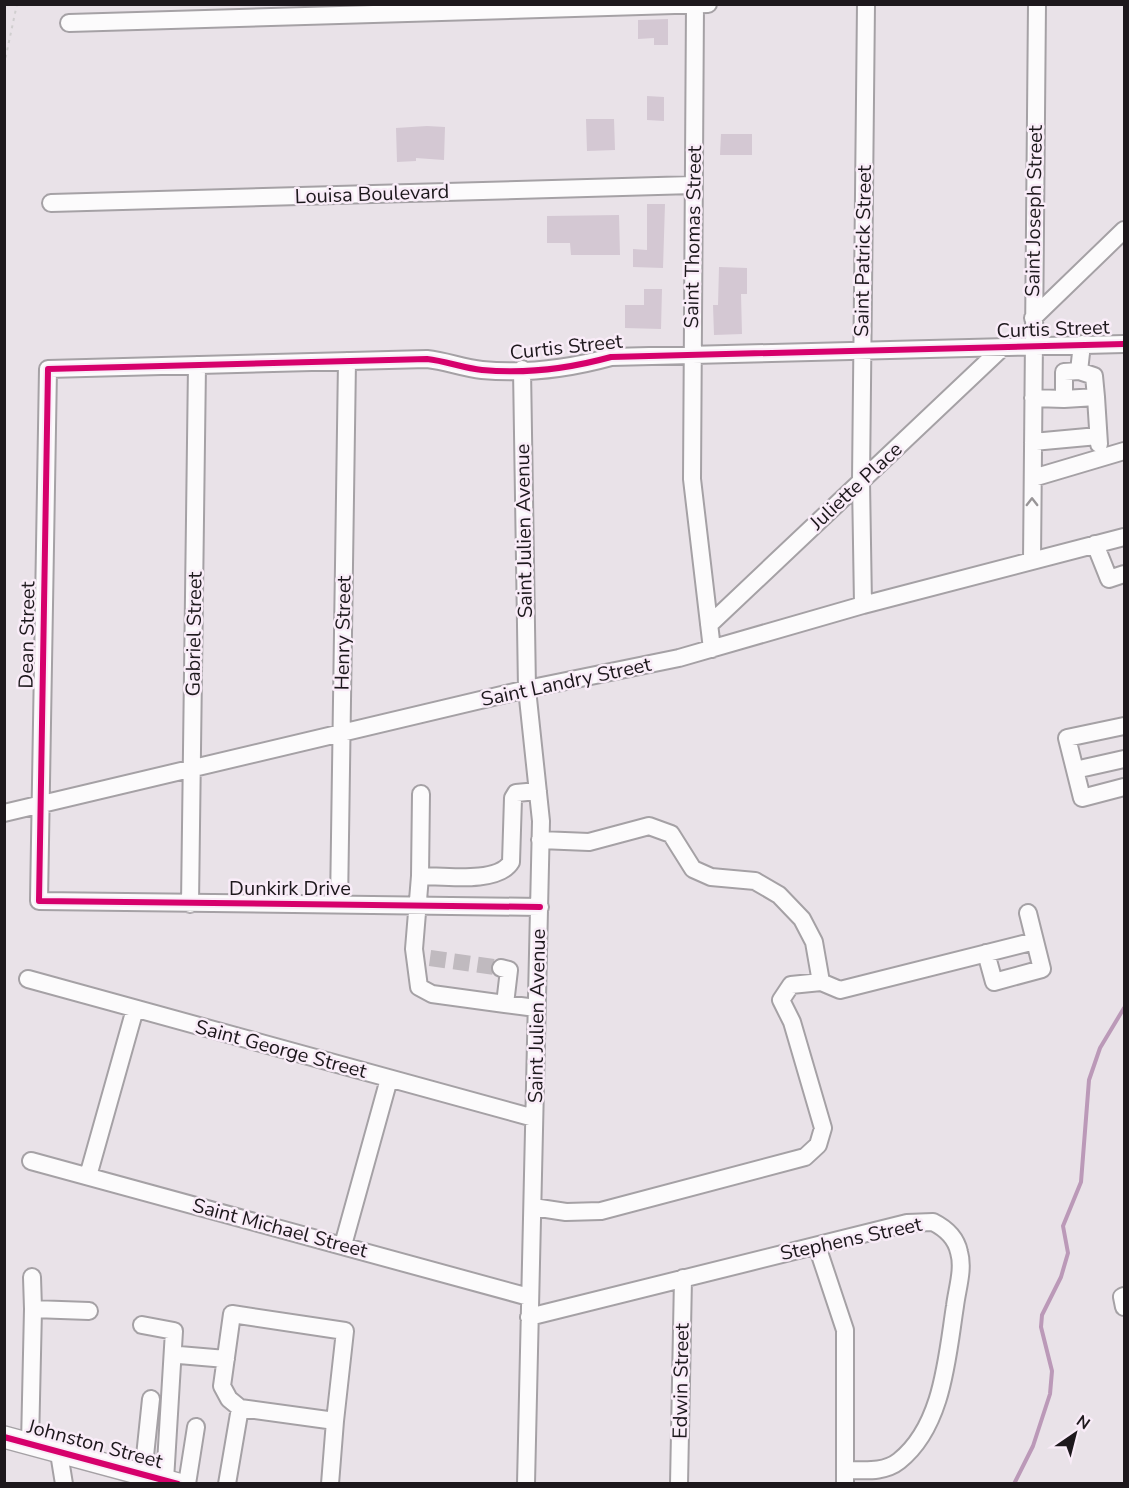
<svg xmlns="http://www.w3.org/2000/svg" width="1129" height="1488" viewBox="0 0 1129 1488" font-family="'Nunito Sans',sans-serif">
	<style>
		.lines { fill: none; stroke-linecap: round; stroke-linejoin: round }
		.stream { stroke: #bb99b8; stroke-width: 4 }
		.building { fill: #d4c8d3 }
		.minor-tunnel { stroke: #c0babf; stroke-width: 16; stroke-dasharray: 16 8; stroke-linecap: butt }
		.minor-casing { stroke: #a5a1a5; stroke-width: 20 }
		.major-casing { stroke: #a5a1a5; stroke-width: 24 }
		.path { stroke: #d0cecf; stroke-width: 2; stroke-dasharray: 3 4.5; stroke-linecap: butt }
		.minor { stroke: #fcfbfc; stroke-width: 16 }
		.major { stroke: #fcfbfc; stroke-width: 21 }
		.cycleway-casing { stroke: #f9ecf8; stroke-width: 10 }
		.cycleway { stroke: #d6006c; stroke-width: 6 }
		.oneway { stroke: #989597 }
		.labels { text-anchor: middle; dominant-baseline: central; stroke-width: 5; stroke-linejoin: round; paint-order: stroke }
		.street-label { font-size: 20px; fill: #1d181c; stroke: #f9ecf8 }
	</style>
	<rect width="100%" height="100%" fill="#e9e2e8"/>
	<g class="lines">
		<path class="stream" d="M1014 1484 1033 1446 1050 1394 1052 1371 1041 1327 1042 1315 1061 1277 1068 1253 1063 1226 1081 1182 1089 1080 1100 1048 1124 1008"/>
	</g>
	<path class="building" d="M668 19V45H654V38L638 39V20Z
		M647 96 664 97V121L647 120Z
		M586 119H614L615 150 587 151Z
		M427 126 445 127 444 160 416 158V161L397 162 396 128Z
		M721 134H752V155H720Z
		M647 204H665L663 268 633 267V249L647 250Z
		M619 215 620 255H571L570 243H547V216Z
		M719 267 747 268V294H741L742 334 714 335 713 305H718Z
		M644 289H662L661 329 625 328V305H644Z"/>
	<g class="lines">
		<path class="minor-tunnel" d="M430 958 501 968"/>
		<defs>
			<path id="minor" d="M695 4 692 479 712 649
				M69 23 708 4
				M51 203 693 185
				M1033 318 1124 230
				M522 369 527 689 541 821 526 1484
				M1096 397 1099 444
				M1033 398 1064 399V372L1079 371 1082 344
				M1064 399 1096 397 1094 376 1079 371
				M1033 442 1098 436
				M1033 478 1124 451
				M1095 544 1109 579 1124 574
				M1032 561 1037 4
				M863 605 861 481 866 4
				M709 625 1003 347
				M1124 726 1067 738 1082 798 1124 787
				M1075 770 1124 759
				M421 794 420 876 414 949 419 987 432 994 505 1004 509 970 501 968
				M4 813 527 689 679 658 863 605 1124 537
				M540 840 589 842 649 826 671 834 693 869 711 877 755 881 779 895 802 919 814 942 821 982
				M420 876C443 876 498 884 511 862L513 798 516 793 538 791
				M190 904 197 365
				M339 905 347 361
				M540 907 39 901 48 369 427 359C446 361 463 368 482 370 524 374 571 368 611 357L1124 344
				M1028 913 1035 941
				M28 979 534 1118
				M505 1004 536 1008
				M31 1161 529 1297
				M88 1176 135 1009
				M533 1207 566 1212 601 1211 805 1157 818 1145 823 1128 792 1022 781 1000 791 985 821 982 840 990 1035 941 1042 969 994 982 986 953
				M343 1245 389 1079
				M817 1246 845 1330V1484
				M32 1277 33 1309
				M1124 1296 1122 1297 1124 1307
				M529 1317 907 1223 933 1222C945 1228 956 1238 959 1252 964 1269 957 1289 955 1306 947 1357 943 1426 899 1461 884 1473 864 1470 846 1470
				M142 1325 174 1331 165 1480
				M179 1355 226 1359
				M240 1408 229 1399 222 1386 232 1314 345 1331 335 1421
				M30 1444 33 1309 89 1311
				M59 1453 64 1484
				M145 1484 143 1475 151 1399
				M187 1484 196 1427
				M227 1484 240 1408 335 1421 330 1484
				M679 1484 683 1278"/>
			<path id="major" d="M4 1437 178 1484"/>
		</defs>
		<use href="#minor" class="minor-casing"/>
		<use href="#major" class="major-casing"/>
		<path class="path" d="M4 65 17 4"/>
		<use href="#minor" class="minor"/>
		<use href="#major" class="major"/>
		<defs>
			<path id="cycleway" d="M540 907 39 901 48 369 427 359C446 361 463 368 482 370 524 374 571 368 611 357L1124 344
				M4 1437 178 1484"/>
		</defs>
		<use href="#cycleway" class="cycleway-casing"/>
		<use href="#cycleway" class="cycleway"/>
	</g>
	<defs><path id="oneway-chevron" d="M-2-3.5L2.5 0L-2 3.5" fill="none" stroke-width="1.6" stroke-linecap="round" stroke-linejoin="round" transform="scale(1.5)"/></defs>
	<use class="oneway" href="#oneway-chevron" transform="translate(1032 502) rotate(-90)"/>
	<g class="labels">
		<g class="street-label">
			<text transform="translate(372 194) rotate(-2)">Louisa Boulevard</text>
			<text transform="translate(1034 211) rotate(-89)">Saint Joseph Street</text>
			<text transform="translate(693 237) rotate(-89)">Saint Thomas Street</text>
			<text transform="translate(863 251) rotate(-89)">Saint Patrick Street</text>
			<text transform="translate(1053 329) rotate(-2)">Curtis Street</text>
			<text transform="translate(566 347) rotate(-6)">Curtis Street</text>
			<text transform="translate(856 486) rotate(-43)">Juliette Place</text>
			<text transform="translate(524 531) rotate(-91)">Saint Julien Avenue</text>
			<text transform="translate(343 633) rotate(-89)">Henry Street</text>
			<text transform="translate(194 634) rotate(-89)">Gabriel Street</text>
			<text transform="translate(27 635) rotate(-89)">Dean Street</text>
			<text transform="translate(566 682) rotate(-12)">Saint Landry Street</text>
			<text x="290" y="888">Dunkirk Drive</text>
			<text transform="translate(537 1016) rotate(-89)">Saint Julien Avenue</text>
			<text transform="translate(281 1049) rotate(15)">Saint George Street</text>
			<text transform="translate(280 1228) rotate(15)">Saint Michael Street</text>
			<text transform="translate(851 1239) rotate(-12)">Stephens Street</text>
			<text transform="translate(681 1381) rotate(-89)">Edwin Street</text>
			<text transform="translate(95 1444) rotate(15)">Johnston Street</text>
		</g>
	</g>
	<rect width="1129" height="1488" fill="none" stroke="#1d181c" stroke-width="12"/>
	<g transform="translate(1075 1434) rotate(35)" stroke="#f9ecf8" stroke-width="4.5" paint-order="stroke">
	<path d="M0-4.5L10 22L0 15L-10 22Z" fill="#1d181c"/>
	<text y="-9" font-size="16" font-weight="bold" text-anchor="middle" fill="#1d181c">N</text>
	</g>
</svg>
